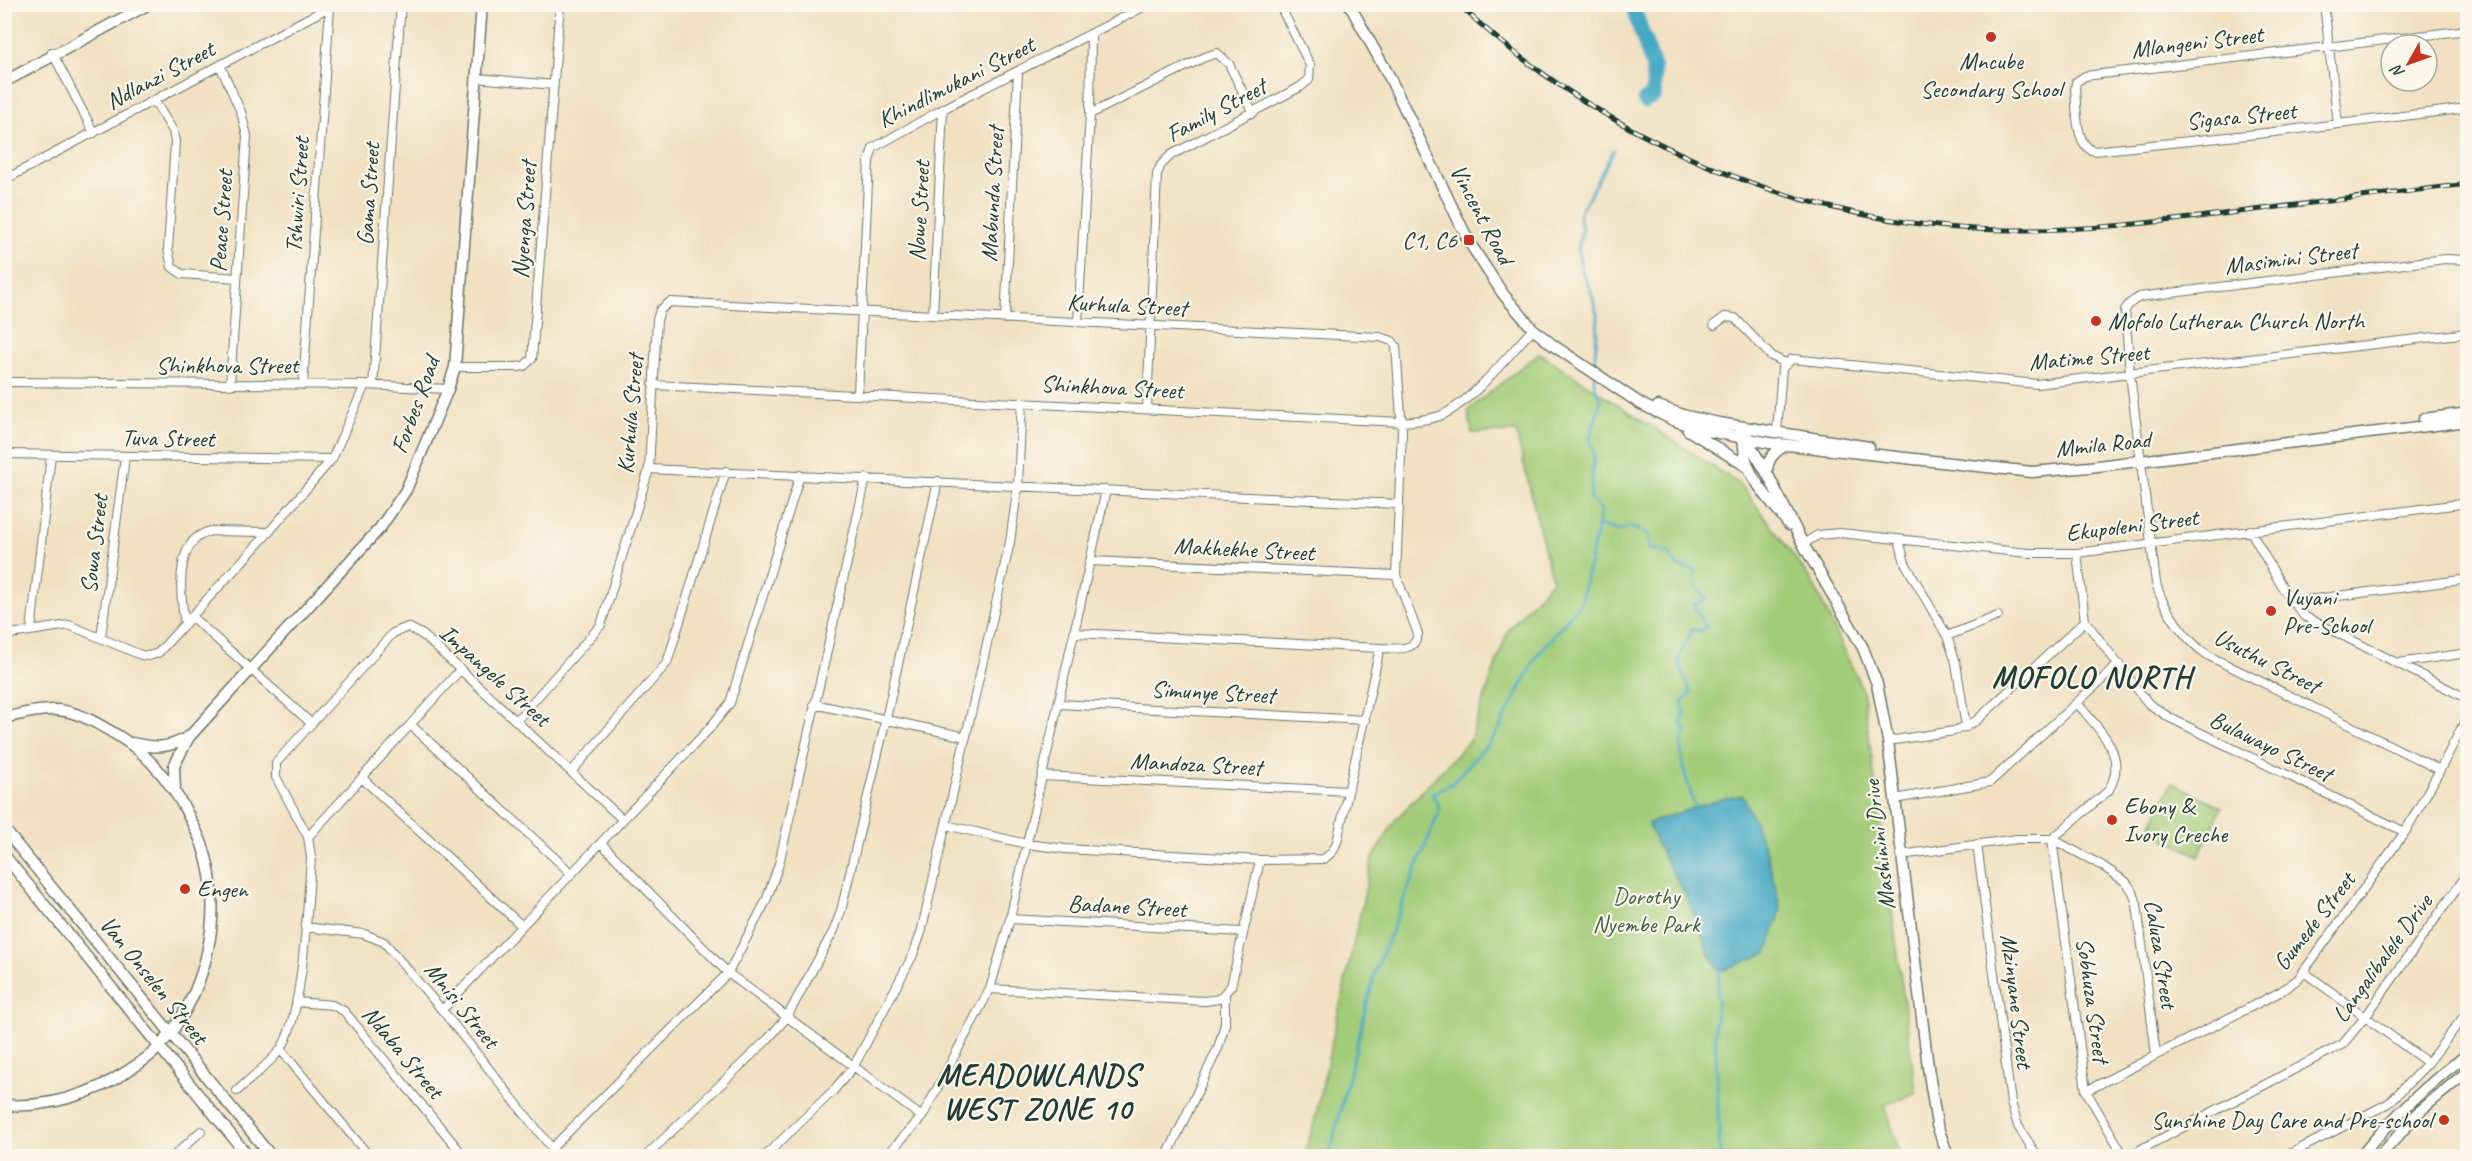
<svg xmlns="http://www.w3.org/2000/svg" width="2472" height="1161" viewBox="0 0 2472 1161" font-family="Caveat,sans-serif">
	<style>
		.green { fill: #a3cc78; stroke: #618456; stroke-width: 1.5 }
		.water { fill: #44a8c4; stroke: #32727c; stroke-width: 1.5 }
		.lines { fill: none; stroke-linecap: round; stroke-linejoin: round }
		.stream { stroke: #44a8c4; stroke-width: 3 }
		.river { stroke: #44a8c4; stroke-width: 16 }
		.minor-casing { stroke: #687666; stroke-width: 10 }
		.tertiary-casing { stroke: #687666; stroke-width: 13 }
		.secondary-casing { stroke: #687666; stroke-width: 13 }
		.minor { stroke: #fff; stroke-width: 8 }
		.tertiary { stroke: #fff; stroke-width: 10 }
		.secondary { stroke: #fff; stroke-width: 10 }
		.rail-casing { stroke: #1f3d34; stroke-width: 5 }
		.rail { stroke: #fbf7ec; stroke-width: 3; stroke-dasharray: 9; stroke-linecap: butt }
		.poi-dot { fill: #c8321e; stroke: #fbf7ec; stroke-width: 2 }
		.labels { text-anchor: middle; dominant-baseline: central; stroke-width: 4.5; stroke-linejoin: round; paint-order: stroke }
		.street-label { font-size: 24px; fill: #1f3d34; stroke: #fbf7ec }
		.poi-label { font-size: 24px; fill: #1f3d34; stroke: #fbf7ec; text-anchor: start }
		.park-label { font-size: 24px; fill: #406145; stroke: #fbf7ec }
		.district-label { font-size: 30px; font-weight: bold; letter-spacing: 1.5px; fill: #1f3d34; stroke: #fbf7ec }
	</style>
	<rect width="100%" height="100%" fill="#fbf7ec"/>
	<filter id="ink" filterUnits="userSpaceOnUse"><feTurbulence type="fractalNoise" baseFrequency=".0167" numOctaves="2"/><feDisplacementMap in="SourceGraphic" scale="12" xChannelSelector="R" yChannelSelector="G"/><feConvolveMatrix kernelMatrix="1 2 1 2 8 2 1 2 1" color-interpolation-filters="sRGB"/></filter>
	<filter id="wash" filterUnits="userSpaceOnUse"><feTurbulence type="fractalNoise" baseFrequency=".008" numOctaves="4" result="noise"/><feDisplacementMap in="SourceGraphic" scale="24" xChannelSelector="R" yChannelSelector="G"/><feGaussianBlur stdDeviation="1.35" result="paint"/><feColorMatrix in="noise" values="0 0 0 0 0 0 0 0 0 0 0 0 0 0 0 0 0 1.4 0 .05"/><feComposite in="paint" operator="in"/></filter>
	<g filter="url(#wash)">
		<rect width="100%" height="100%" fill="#f1e1c2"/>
		<path class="green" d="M1539 353 1741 485 1812 581 1863 691 1916 1093 1885 1105 1901 1156H1304L1314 1123 1372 860 1396 819 1470 740 1508 630 1552 580 1516 432 1472 433 1468 410Z
			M2172 783 2222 807 2199 856 2149 831Z"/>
		<path class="water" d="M1743 795 1767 853 1781 910 1767 953 1720 971 1709 954 1685 893 1660 851 1648 823 1721 799Z"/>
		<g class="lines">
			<path class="stream" d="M1594 369 1598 318 1592 294 1581 269 1578 246 1582 231 1579 214 1614 150
				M1598 525 1619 531 1630 526 1648 535 1649 549 1668 552 1677 566 1695 570V584L1706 600 1693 605 1706 627 1700 631 1692 629 1678 660 1691 693 1682 702 1685 713 1681 722 1686 732C1673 747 1691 792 1696 810
				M1720 967 1715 1027 1720 1156
				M1329 1156 1375 972 1440 809 1432 793 1451 784 1496 735 1537 656 1581 602 1601 510 1590 498 1594 455 1590 437 1601 400 1594 384V376"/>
			<path class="river" d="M1632 4 1653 66 1654 95 1645 100"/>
		</g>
	</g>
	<g filter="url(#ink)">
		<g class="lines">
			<defs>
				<path id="minor" d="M2067 4H2080
					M2324 4 2338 124
					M2468 30 2085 76 2076 82 2075 89C2077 106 2074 145 2094 151L2266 133 2468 108
					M52 52 94 133
					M220 65 241 112 247 136 230 385
					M477 78 554 85
					M154 100 173 131 175 142 168 249 172 267 182 274 237 278
					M1090 114 1205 57 1217 53 1229 64 1253 113
					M4 180 333 5
					M933 315 943 109
					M1005 319 1018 72
					M1078 322 1090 114 1091 34
					M1714 325 1725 317 1735 318 1771 356 1786 363
					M455 367H517L524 366 532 359 560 4
					M4 382 365 385 448 389
					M303 385 330 7
					M373 385 401 4
					M653 385 1401 422C1415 421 1429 420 1442 415 1473 401 1509 354 1533 329
					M858 394 869 161 873 148 943 109 1149 4
					M1147 408 1157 174 1161 165 1171 155 1300 87 1309 80 1310 65 1279 4
					M1777 432 1782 368 1792 359 2037 384 2468 333
					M4 454 332 459
					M649 469 1398 504
					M2250 530 2284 590 2304 616 2468 699
					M1899 540 1905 563 1947 636 1956 663 1966 727
					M1803 544 1818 535 1840 533 2028 553H2077L2468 503
					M2077 553 2085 621 2148 703 2170 718 2405 832
					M1091 561 1396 575
					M2292 602 2468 579
					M192 617 311 723
					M185 624C180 595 173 539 211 531L269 532
					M31 631 51 455
					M4 635 69 625 141 655 149 656 158 653 269 532 332 459 365 385
					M1947 636 1998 616
					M101 637 125 457
					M2398 663 2468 653
					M814 704 966 737
					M1059 704 1365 720
					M2078 704C2099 730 2130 756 2108 791L2052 839 2086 1091 2124 1156
					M516 721 601 625 649 469 657 320 660 310 670 302 1380 337 1392 341 1396 346 1402 431 1396 575 1418 634C1415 653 1395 648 1380 648L1074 633
					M411 725 572 874
					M1888 741 1954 731 1976 721 2085 621
					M2440 770 2209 656C2188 643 2162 608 2156 583L2130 374 2125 310 2129 304 2139 297 2445 259 2468 260
					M572 771 667 663 726 471
					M1042 776 1348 791
					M363 779 522 926
					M1895 799 1990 782 2119 664
					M946 825 1027 844 1066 849 1260 860 1324 859 1333 851 1337 842 1380 648
					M308 837 460 670
					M601 843 728 973 922 1117
					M1977 844 2011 1103 2018 1126 2037 1156
					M1901 855 2017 839H2052L2101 865 2126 882 2133 892 2137 905 2156 1055
					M1010 919 1243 932
					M305 927 364 934 384 942 442 1010 558 1156
					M2304 972 2428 1063
					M990 989 1205 1001 1219 999 1231 986 1260 860
					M297 1002 332 1005 344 1011 464 1156
					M442 1010 709 729 730 703 800 475
					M281 1050 369 1156
					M237 1091C251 1078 268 1065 280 1050 303 1020 308 898 311 857L308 837 276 777V763L393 633 408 627 423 635 622 819
					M2086 1091 2280 992 2298 979 2405 832 2440 770 2468 715
					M552 1148 728 973 766 901 779 864 866 478
					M174 1156 201 1131
					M646 1156 768 1039 787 1017 834 930 841 911 886 719 938 481
					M765 1156 833 1091 854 1066 913 955 921 933 1010 542 1018 485 1022 402
					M886 1156 922 1117 990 989 1010 919 1106 490
					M1167 1156 1218 1048 1225 1024V995
					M2128 1156 2343 1044 2366 1016 2468 873
					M2286 1156 2389 1103 2428 1063 2468 1011"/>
				<path id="tertiary" d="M1739 435 1751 447 1767 473 1803 544 1863 648 1877 684 1888 741 1928 1067 1937 1125 1948 1156
					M1747 436 1744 439C1741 474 1770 498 1789 525
					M4 718C22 714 40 709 58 710 80 712 102 726 120 737 148 754 168 779 184 807 190 819 197 831 202 844 226 912 207 995 158 1048 149 1058 137 1065 126 1072 92 1095 45 1108 4 1105
					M132 743C155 748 168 749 188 737
					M175 792 174 766 189 737 380 528 406 490 448 389 455 367 482 4"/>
				<path id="secondary" d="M1349 4 1389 76 1469 242 1503 294 1533 329 1554 346 1641 404 1673 420 1703 430 1770 443 2032 472 2089 467 2468 421
					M4 82 149 4
					M1658 406 1686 416 1719 423 1869 447
					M2424 419 2468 413
					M1688 430 1746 466
					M1767 473C1767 459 1774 452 1786 445
					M4 829 271 1156
					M4 855 248 1156
					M2361 1156C2393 1117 2427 1084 2468 1054
					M2380 1156 2420 1111 2468 1071"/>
			</defs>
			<use href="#minor" class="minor-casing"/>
			<use href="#tertiary" class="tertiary-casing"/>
			<use href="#secondary" class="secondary-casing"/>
			<use href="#minor" class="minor"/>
			<use href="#tertiary" class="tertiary"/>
			<use href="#secondary" class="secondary"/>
			<defs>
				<path id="rail" d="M1458 4C1605 141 1805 228 2008 230 2085 231 2161 222 2238 212 2314 203 2391 194 2468 184"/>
			</defs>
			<use href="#rail" class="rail-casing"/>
			<use href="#rail" class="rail"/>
		</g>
	</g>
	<g class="poi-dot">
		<circle cx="1991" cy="37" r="6"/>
		<rect x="1463" y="234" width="12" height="12" rx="3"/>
		<circle cx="2096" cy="321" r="6"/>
		<circle cx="2271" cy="611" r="6"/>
		<circle cx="2112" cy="820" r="6"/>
		<circle cx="185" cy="889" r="6"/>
		<circle cx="2444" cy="1120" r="6"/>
	</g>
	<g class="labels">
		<g class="street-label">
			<text transform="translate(2197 42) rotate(-7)">Mlangeni Street</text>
			<text transform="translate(160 75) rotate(-28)">Ndlanzi Street</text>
			<text transform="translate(956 82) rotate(-27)">Khindlimukani Street</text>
			<text transform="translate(1216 110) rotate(-28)">Family Street</text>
			<text transform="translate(2241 116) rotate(-6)">Sigasa Street</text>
			<text transform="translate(368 194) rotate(-86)">Gama Street</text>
			<text transform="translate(992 194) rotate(-87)">Mabunda Street</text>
			<text transform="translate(297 195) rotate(-86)">Tshwiri Street</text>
			<text transform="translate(919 211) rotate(-87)">Nowe Street</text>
			<text transform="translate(1482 214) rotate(62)">Vincent Road</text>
			<text transform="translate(524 220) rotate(-86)">Nyenga Street</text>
			<text transform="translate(221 221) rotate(-86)">Peace Street</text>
			<text transform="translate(2291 258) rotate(-7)">Masimini Street</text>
			<text transform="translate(1127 305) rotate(3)">Kurhula Street</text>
			<text transform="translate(2089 357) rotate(-5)">Matime Street</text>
			<text x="227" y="365">Shinkhova Street</text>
			<text transform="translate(1112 387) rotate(3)">Shinkhova Street</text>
			<text transform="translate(415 405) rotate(-70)">Forbes Road</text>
			<text transform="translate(630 414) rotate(-85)">Kurhula Street</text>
			<text transform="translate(168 438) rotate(1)">Tuva Street</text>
			<text transform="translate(2103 444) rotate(-6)">Mmila Road</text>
			<text transform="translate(2132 525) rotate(-7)">Ekupoleni Street</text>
			<text transform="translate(94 544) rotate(-83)">Sowa Street</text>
			<text transform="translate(1244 549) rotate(3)">Makhekhe Street</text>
			<text transform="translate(2267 661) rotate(27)">Usuthu Street</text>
			<text transform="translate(495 675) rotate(42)">Impangele Street</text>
			<text transform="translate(1213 692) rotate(3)">Simunye Street</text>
			<text transform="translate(2271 746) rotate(26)">Bulawayo Street</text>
			<text transform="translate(1196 764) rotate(3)">Mandoza Street</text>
			<text transform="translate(1879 845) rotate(-97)">Mashinini Drive</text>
			<text transform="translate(1127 906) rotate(3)">Badane Street</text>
			<text transform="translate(2314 921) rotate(-52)">Gumede Street</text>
			<text transform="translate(2161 954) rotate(81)">Caluza Street</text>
			<text transform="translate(2382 958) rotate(-54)">Langalibalele Drive</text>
			<text transform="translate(154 980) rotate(51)">Van Onselen Street</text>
			<text transform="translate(2093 1000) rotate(82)">Sobhuza Street</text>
			<text transform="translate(2017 1001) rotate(83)">Mzinyane Street</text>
			<text transform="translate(462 1005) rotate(51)">Mnisi Street</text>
			<text transform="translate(403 1052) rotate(50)">Ndaba Street</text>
		</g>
		<g class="poi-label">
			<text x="1991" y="61" text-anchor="middle">Mncube<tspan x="1991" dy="28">Secondary School</tspan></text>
			<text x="1457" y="240" text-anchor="end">C1, C6</text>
			<text x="2108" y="321">Mofolo Lutheran Church North</text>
			<text x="2283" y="597">Vuyani<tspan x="2283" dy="28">Pre-School</tspan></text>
			<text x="2124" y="806">Ebony &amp;<tspan x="2124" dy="28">Ivory Creche</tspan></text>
			<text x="197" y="889">Engen</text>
			<text x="2432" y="1120" text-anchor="end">Sunshine Day Care and Pre-school</text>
		</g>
		<g class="park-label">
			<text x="1646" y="896">Dorothy<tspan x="1646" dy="28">Nyembe Park</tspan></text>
		</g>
		<g class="district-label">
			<text x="2092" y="677">MOFOLO NORTH</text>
			<text x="1038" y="1075">MEADOWLANDS<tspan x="1038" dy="34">WEST ZONE 10</tspan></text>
		</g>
	</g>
	<rect width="2472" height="1161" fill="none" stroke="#fbf7ec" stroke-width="24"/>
	<g transform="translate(2409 63) rotate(230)"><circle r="28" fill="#fbf7ec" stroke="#a3ada2" stroke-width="1.5"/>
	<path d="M0-4.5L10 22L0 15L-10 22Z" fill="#c8321e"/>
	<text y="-9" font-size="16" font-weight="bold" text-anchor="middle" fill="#1f3d34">N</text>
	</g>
</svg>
